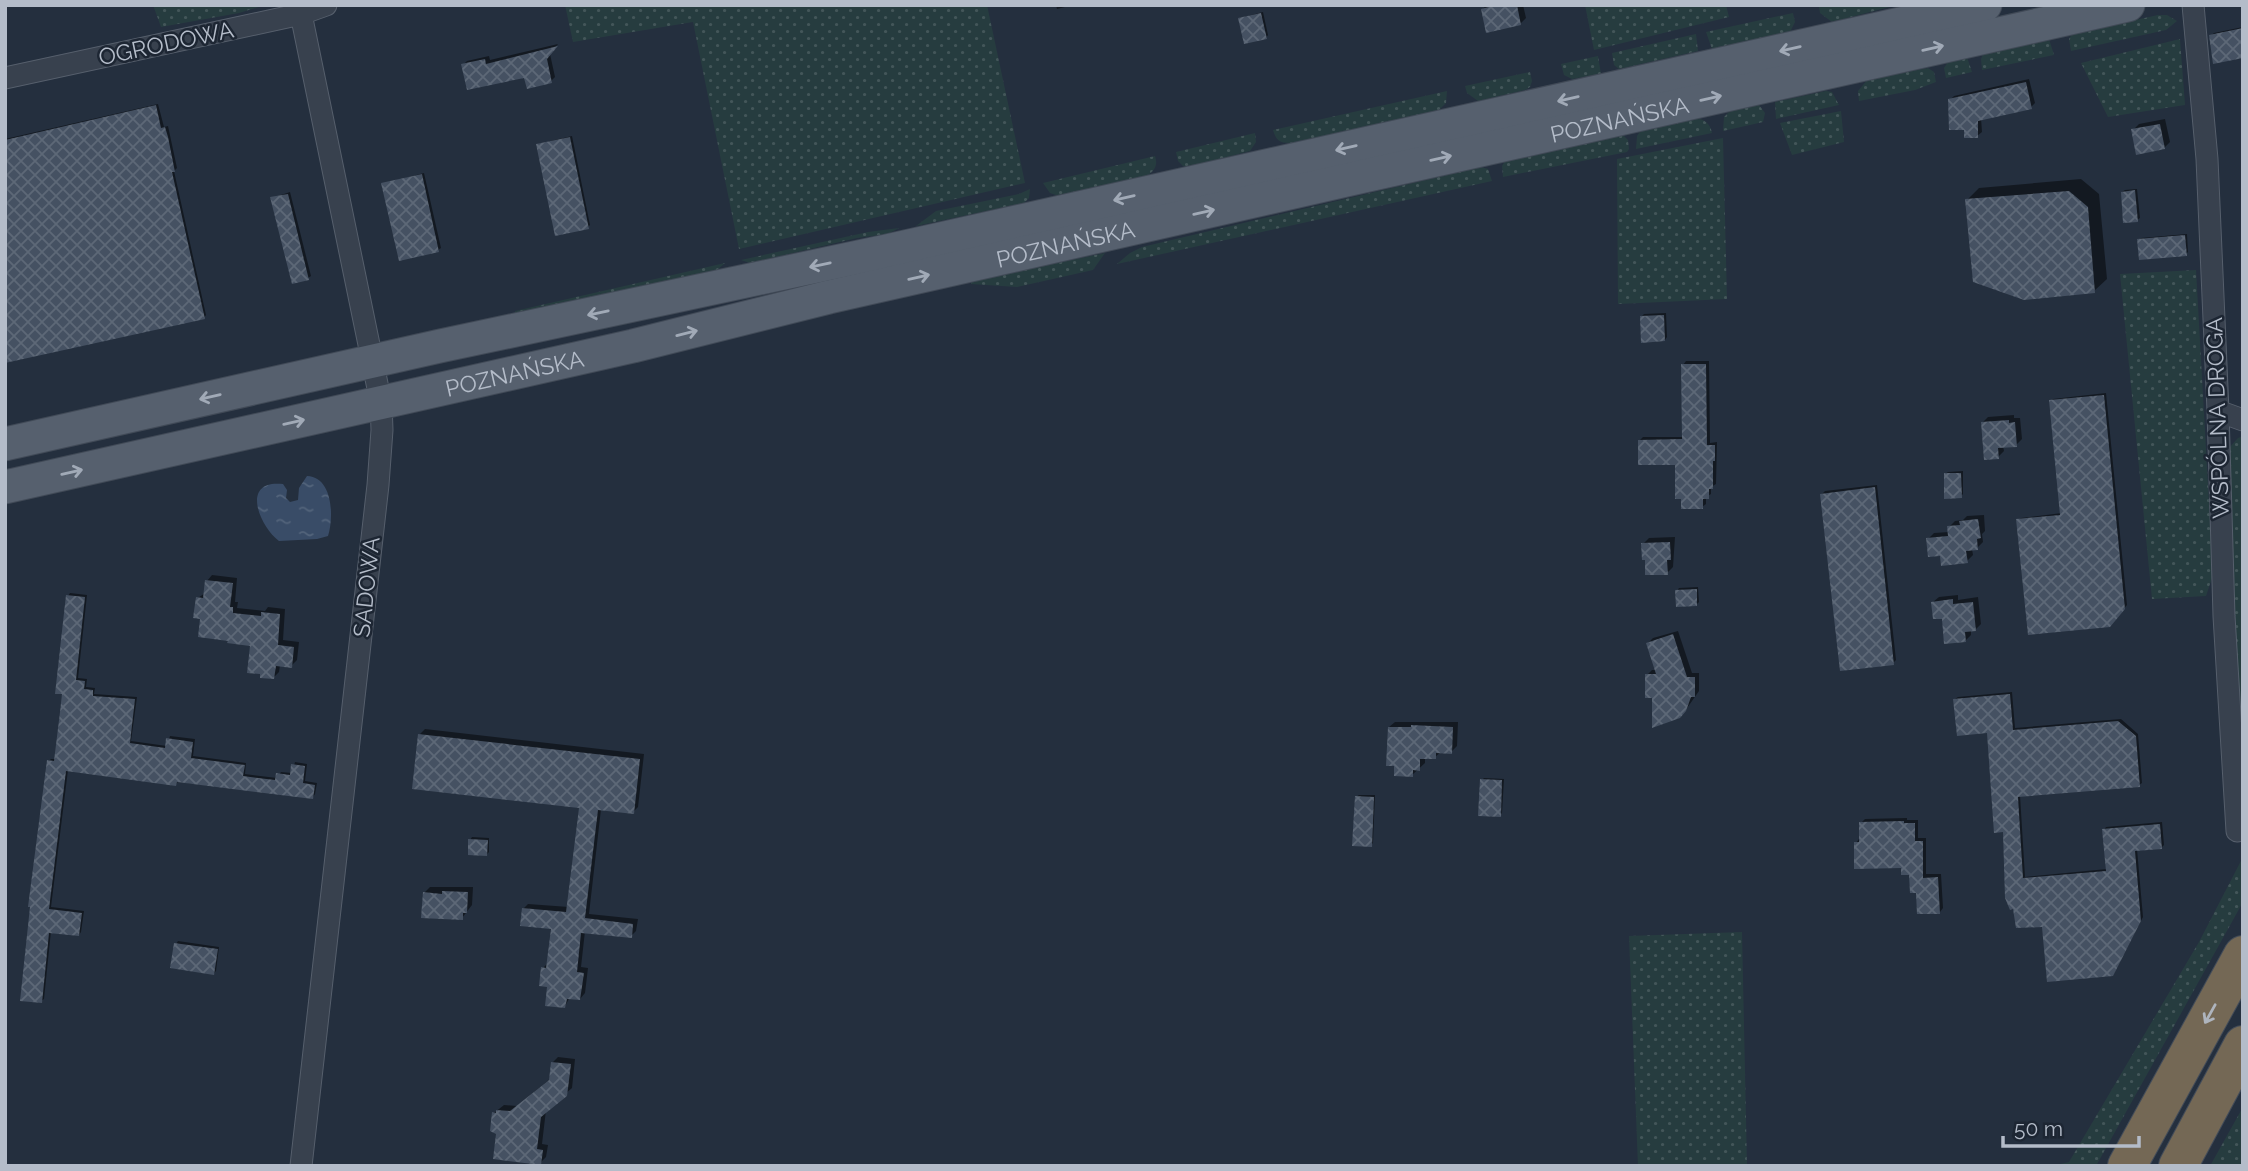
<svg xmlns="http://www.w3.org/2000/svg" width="2248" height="1171" viewBox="0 0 2248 1171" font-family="Raleway,sans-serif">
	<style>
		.grass { fill: url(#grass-dots) }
		.water { fill: url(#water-ripples) }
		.shadow { fill: #0007 }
		.building { fill: url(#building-cross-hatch) }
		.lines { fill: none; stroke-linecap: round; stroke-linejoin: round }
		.minor-casing { stroke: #565f6c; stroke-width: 23 }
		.primary-casing { stroke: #414a57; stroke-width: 35 }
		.motorway-casing { stroke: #434c59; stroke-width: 40 }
		.minor { stroke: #38414e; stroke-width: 21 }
		.primary { stroke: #56606e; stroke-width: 33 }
		.motorway { stroke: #746855; stroke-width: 38 }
		.oneway { stroke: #a1aab7 }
		.oneway2 { stroke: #aeb4bd }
		.labels { text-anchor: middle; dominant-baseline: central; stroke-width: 5; stroke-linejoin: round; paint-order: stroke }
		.street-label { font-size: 23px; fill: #b4bcc9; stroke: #1d2633 }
	</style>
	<defs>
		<pattern id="grass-dots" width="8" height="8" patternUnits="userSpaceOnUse" patternTransform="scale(1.75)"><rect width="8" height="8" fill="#263c3f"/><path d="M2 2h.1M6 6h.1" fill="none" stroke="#435659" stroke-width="1.8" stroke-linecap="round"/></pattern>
		<pattern id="water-ripples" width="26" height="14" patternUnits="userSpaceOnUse" patternTransform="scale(1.75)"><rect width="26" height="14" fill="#394c67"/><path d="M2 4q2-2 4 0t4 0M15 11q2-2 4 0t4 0" fill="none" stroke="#53647b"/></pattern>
		<pattern id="building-cross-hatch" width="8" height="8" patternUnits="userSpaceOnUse" patternTransform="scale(1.75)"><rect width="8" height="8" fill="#455162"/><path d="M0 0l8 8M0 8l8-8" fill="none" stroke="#5d6877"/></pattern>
	</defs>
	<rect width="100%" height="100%" fill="#242f3e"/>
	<path class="grass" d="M153 5H265L239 13 161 27Z
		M565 5H987L1025 183 739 249 693 22 573 42Z
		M1585 5H1726L1729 17 1594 50Z
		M1827 5H1897L1832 22 1820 13 1819 7Z
		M1793 13 1795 22 1790 32 1712 49 1706 32Z
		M2158 15H2167L2177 21 2166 30 2071 51 2069 39 2072 34Z
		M1696 34 1698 51 1619 69 1614 65 1612 53Z
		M2049 39 2054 55 1982 70 1981 59 1983 54Z
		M2180 39 2185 105 2108 117 2081 63Z
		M1598 56 1601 74 1572 79 1564 75 1561 64Z
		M1967 57 1972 72 1946 78 1944 68 1948 62Z
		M1928 68 1934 72 1936 82 1915 90 1859 101 1858 91 1868 79Z
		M1530 72 1532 81 1530 87 1525 90 1478 101 1467 93 1465 86Z
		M1447 91 1446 103 1437 112 1290 143C1279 143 1276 140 1273 130Z
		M1826 91 1832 92 1839 105 1776 119 1775 102Z
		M1759 105 1765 113 1763 122 1723 131 1724 117 1730 111Z
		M1841 111 1844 142 1792 155 1780 123Z
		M1696 118C1705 120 1710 123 1712 133L1636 149 1637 136 1641 130Z
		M1255 133 1256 142 1250 151 1193 166H1183L1178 161 1176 152Z
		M1623 135 1628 140 1629 149 1627 152 1503 177 1502 166 1505 161Z
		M1723 138 1727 299 1618 304 1617 159Z
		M1155 156C1158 166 1155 170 1147 176L1059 196 1050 193 1043 183Z
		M1481 167 1488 169 1492 181 1117 264 1130 253 1142 247Z
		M1030 189 1029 198 1024 203 916 226 936 211 1019 194Z
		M899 228 888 234 857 238 750 263 741 260 868 232Z
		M1105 253 1093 270 1017 287 971 284V281Z
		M725 263 717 270 517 315 515 313V311Z
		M2196 270 2213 575 2206 596 2152 599 2120 274Z
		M2243 436V803L2228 449 2238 438Z
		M2243 857V902L2096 1166H2052L2069 1162 2199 942Z
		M1742 932 1747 1166H1638L1629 936Z
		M2243 1107V1166H2210Z"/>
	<path class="water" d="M307 476C333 477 334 517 328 536L317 539 279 541C259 526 240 479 283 484L287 490 286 498 290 502 298 500 299 488Z"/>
	<path class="shadow" d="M1056 5H1073L1057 9Z
		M1487 5H1523L1526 18 1520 24 1483 9Z
		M1263 12 1268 35 1266 38 1240 18Z
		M2243 27V57L2211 36 2214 33Z
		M558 44 550 54 555 77 551 81 463 65 467 61 489 56 490 60Z
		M2029 79 2035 103 2031 107 1981 118 1982 132 1977 136 1965 128 1950 100 1954 96Z
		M158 104 164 127 168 126 177 168 174 171 206 315 204 318 5 362V139Z
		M2165 119 2170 142 2164 148 2133 130 2139 124Z
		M572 136 590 225 588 227 538 144Z
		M424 173 441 248 438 250 383 184Z
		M2081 179 2099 194 2107 279 2094 291 1967 200 1979 188Z
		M2137 189 2140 218 2137 220 2122 192 2125 190Z
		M290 192 311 276 308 278 272 198Z
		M2187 234 2188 252 2186 254 2139 240 2141 238Z
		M1666 313 1667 337 1665 340 1641 317 1644 314Z
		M1686 361H1709L1710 443 1717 442 1716 484 1711 487V494L1706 497V504L1702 507 1677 463 1640 440 1643 437H1684L1683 365Z
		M2106 393 2127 605 2110 625 2018 520 2021 518 2062 513 2051 401 2053 399Z
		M2014 415V418H2020L2022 439 2016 445 2003 446 2004 451 1998 457 1982 423 1988 417Z
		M1963 471V494L1961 496 1945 474 1948 472Z
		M1877 485 1896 660 1893 663 1822 494 1825 491Z
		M1984 515 1985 531 1982 534 1983 542 1977 548 1972 549 1973 555 1967 561 1942 554 1928 539 1934 533 1949 532V527L1955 521 1963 520 1967 516Z
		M1675 537 1673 567 1667 573 1643 544 1649 538Z
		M212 575 237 578 235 602H238L237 608 265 611 268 607 285 609 283 640 299 642 297 660 291 666 280 665 279 672 274 677 252 645 202 617 198 598 205 593 207 581Z
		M1698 587 1699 602 1697 604 1677 591 1679 588Z
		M70 593 87 595 78 678 87 679 86 687 95 688 94 694 137 697 131 741 167 746 170 736 195 739 193 756 246 763 245 774 277 778 281 772 292 773 295 762 307 764 305 781 317 783 315 794 313 797 178 782 176 784 68 770 51 907 84 911 81 932 79 935 51 931 44 999 41 1001 49 761 51 759H56L64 692 68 596Z
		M1958 595V600L1978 597 1981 624 1975 630H1971V635L1965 641 1933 602 1939 597Z
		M1678 631 1692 673H1699V691L1685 711 1653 697 1647 675 1652 670H1656L1648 643 1653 638Z
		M2012 692 2015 728 2121 719 2138 734 2142 783 2139 785 2020 795 2025 877 2107 869 2104 830 2106 827 2162 822 2164 845 2162 847 2137 849 2143 917 2113 975 2043 925 2017 926 1988 731 1955 699 1958 697Z
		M1395 722H1458L1457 746 1451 752H1441L1435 757H1425V763L1412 775 1389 727Z
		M425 729 644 754 638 807 633 812 601 809 589 914 638 919 636 931 631 936 585 931 581 967 588 968 585 993 580 999 570 997 565 1006 549 985 543 968 548 963 553 928 523 909 528 904 569 907 581 806 420 734Z
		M1484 778 1504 779 1502 813 1500 815 1482 780Z
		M1359 795H1375L1373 843 1371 845 1356 797Z
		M1907 818V820H1918V838H1926V874H1941L1943 908 1940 912 1918 891 1911 873 1903 866 1856 843 1859 839 1861 823 1865 819Z
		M472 837 489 838V852L487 854 470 840Z
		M430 887H473L472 905 462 918 424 893Z
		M178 941 219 947 216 971 214 973 176 944Z
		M558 1057 575 1059 572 1088 546 1110 542 1144 548 1145 546 1157 540 1163 498 1134 494 1113 504 1105 517 1106 550 1079 552 1063Z"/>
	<path class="building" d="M1496 5H1517L1521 25 1486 33 1481 9Z
		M1261 13 1267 39 1244 44 1238 18Z
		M2243 28V58L2213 64 2209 35Z
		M558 46 547 59 552 83 527 89 524 78 467 90 461 64 485 59 486 64Z
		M2026 82 2032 109 1978 121V138H1964V130H1949L1948 99Z
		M156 105 161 128 165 127 168 137 175 172H172L205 319 5 363V140Z
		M2160 124 2165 149 2136 155 2131 129Z
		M570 137 589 229 555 236 536 144Z
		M422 174 439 252 399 261 381 183Z
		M2135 190 2138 222 2123 223 2121 192Z
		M2069 191 2088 207 2095 293 2024 300 1973 282 1965 199Z
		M288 194 309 280 292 284 270 197Z
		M2185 235 2187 256 2139 260 2137 239Z
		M1664 315 1665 341 1641 343 1640 316Z
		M1681 364H1706L1707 445H1715V461H1713V489H1709V499H1703V509H1681V499H1675V465H1638V440L1682 439Z
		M2104 395 2125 609 2110 627 2028 635 2016 519 2060 515 2049 400Z
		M2009 420V423L2015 422 2017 447 1998 448 1999 459 1984 460 1981 422Z
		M1944 473H1961L1962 498 1944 499Z
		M1875 487 1894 665 1840 671 1820 494Z
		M1978 519 1981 538 1977 539 1978 550 1966 551 1968 563 1941 566 1940 556 1928 557 1926 538 1948 536 1947 526 1960 525 1959 521Z
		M1670 542 1671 560H1667L1668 575H1645V560H1642L1641 543Z
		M205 580 233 583 230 607H233V613L261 616V612L280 614 278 645 294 647 292 668 276 666 274 679 260 678V674L247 673 250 646 227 643 228 641 198 637 200 619 193 618 196 597 203 598Z
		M1697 589V606L1676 607 1675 590Z
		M66 595 85 597 76 680 85 681 84 689 93 690V696L135 699 130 743 165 748 166 738 193 742 191 758 245 765 243 776 275 780 276 773 290 775 291 764 305 766 303 783 315 785 313 799 177 782 176 786 66 771 49 909 82 913 79 936 49 933 42 1003 20 1001 30 907H28L47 760 54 761 60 712 62 694H55Z
		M1953 599V604L1973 602 1976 631 1965 632 1966 642 1944 644 1942 619H1933L1931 602Z
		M1673 634 1687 677H1695V697H1691L1686 711 1680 718 1652 728V698H1645V674H1656L1646 643Z
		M2010 694 2013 730 2118 721 2136 736 2140 787 2018 797 2023 878 2106 871 2102 829 2160 824 2162 849 2135 851 2141 921 2113 976 2047 982 2042 927 2016 928 2013 909 2010 910 2005 898 2003 832 1994 833 1987 733 1957 736 1953 699Z
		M1411 725 1453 727 1452 754 1436 753V759H1420V771L1413 770V777L1394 776V766H1386L1388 727H1411Z
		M418 734 640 759 634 814 598 810 585 918 633 924 632 938 581 933 577 972 584 973 580 1000 567 999 565 1008 545 1006 547 987 539 986 541 967 546 968 551 929 520 926 522 908 566 912 579 808 412 789Z
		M1480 779 1502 780 1501 817 1478 816Z
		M1355 796 1374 797 1372 847 1352 846Z
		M1904 821V823H1915V841H1923V878L1938 877 1940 914H1917L1916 893H1910L1909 875H1901V868L1854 869V842H1859V822Z
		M468 839 488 840 487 856 468 855Z
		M442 891 468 892 467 913H463V920L421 918 423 892 442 894Z
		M174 943 218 949 214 975 170 968Z
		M551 1062 571 1064 567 1096 541 1117 537 1149 543 1150 541 1165 493 1159 496 1134 490 1131 492 1112 496 1113V1110L510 1111 549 1080Z"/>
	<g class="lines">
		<defs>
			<path id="minor" d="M2193 5 2207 159 2218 411 2224 616 2237 831
				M301 14 381 403 382 430 378 485 301 1166
				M5 78 301 14 326 5
				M2218 411 2243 420"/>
			<g id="primary">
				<path d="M5 444 440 346 887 251 1985 5"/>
				<path id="s1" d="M5 487 633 346 829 297 1351 179 2128 5"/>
			</g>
			<path id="motorway" d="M2127 1166 2243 955
				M2178 1166 2243 1045"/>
		</defs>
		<use href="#minor" class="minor-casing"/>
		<use href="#primary" class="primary-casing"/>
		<use href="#motorway" class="motorway-casing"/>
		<use href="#minor" class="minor"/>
		<use href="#primary" class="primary"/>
		<use href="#motorway" class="motorway"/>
	</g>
	<defs><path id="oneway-shaft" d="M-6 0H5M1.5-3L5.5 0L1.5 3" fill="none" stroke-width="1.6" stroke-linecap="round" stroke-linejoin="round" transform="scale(1.75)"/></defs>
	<g class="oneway">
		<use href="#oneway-shaft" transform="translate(1933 48) rotate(-13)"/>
		<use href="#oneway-shaft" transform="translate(1790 49) rotate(167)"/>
		<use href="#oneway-shaft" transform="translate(1711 98) rotate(-13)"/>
		<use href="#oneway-shaft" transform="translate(1568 99) rotate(167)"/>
		<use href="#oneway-shaft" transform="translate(1346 148) rotate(167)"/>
		<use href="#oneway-shaft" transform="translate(1441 158) rotate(-13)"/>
		<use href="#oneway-shaft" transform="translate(1124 198) rotate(167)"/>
		<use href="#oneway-shaft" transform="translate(1204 212) rotate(-13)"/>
		<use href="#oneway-shaft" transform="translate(820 265) rotate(168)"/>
		<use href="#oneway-shaft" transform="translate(919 277) rotate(-13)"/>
		<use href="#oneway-shaft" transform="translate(598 313) rotate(168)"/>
		<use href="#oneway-shaft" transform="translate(687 333) rotate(-14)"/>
		<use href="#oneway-shaft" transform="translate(210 397) rotate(167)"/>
		<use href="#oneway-shaft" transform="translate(294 422) rotate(-13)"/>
		<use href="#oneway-shaft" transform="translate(72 472) rotate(-13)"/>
	</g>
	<use class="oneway2" href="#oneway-shaft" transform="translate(2210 1014) rotate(119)"/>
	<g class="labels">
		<g class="street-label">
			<text transform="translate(166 43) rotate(-12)">OGRODOWA</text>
			<text stroke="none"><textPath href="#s1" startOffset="1656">POZNAŃSKA</textPath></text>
			<text stroke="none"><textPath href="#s1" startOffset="1088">POZNAŃSKA</textPath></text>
			<text stroke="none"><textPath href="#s1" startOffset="522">POZNAŃSKA</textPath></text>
			<text transform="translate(2217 418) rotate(-92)">WSPÓLNA DROGA</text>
			<text transform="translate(366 587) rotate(-84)">SADOWA</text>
		</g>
	</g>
	<rect width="2248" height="1171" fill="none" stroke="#b4bcc9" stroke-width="14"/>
	<path d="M2003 1136v10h136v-10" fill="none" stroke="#b4bcc9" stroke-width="3.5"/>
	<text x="2014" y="1136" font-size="21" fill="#b4bcc9" stroke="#1d2633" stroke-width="5" paint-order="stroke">50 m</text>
</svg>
